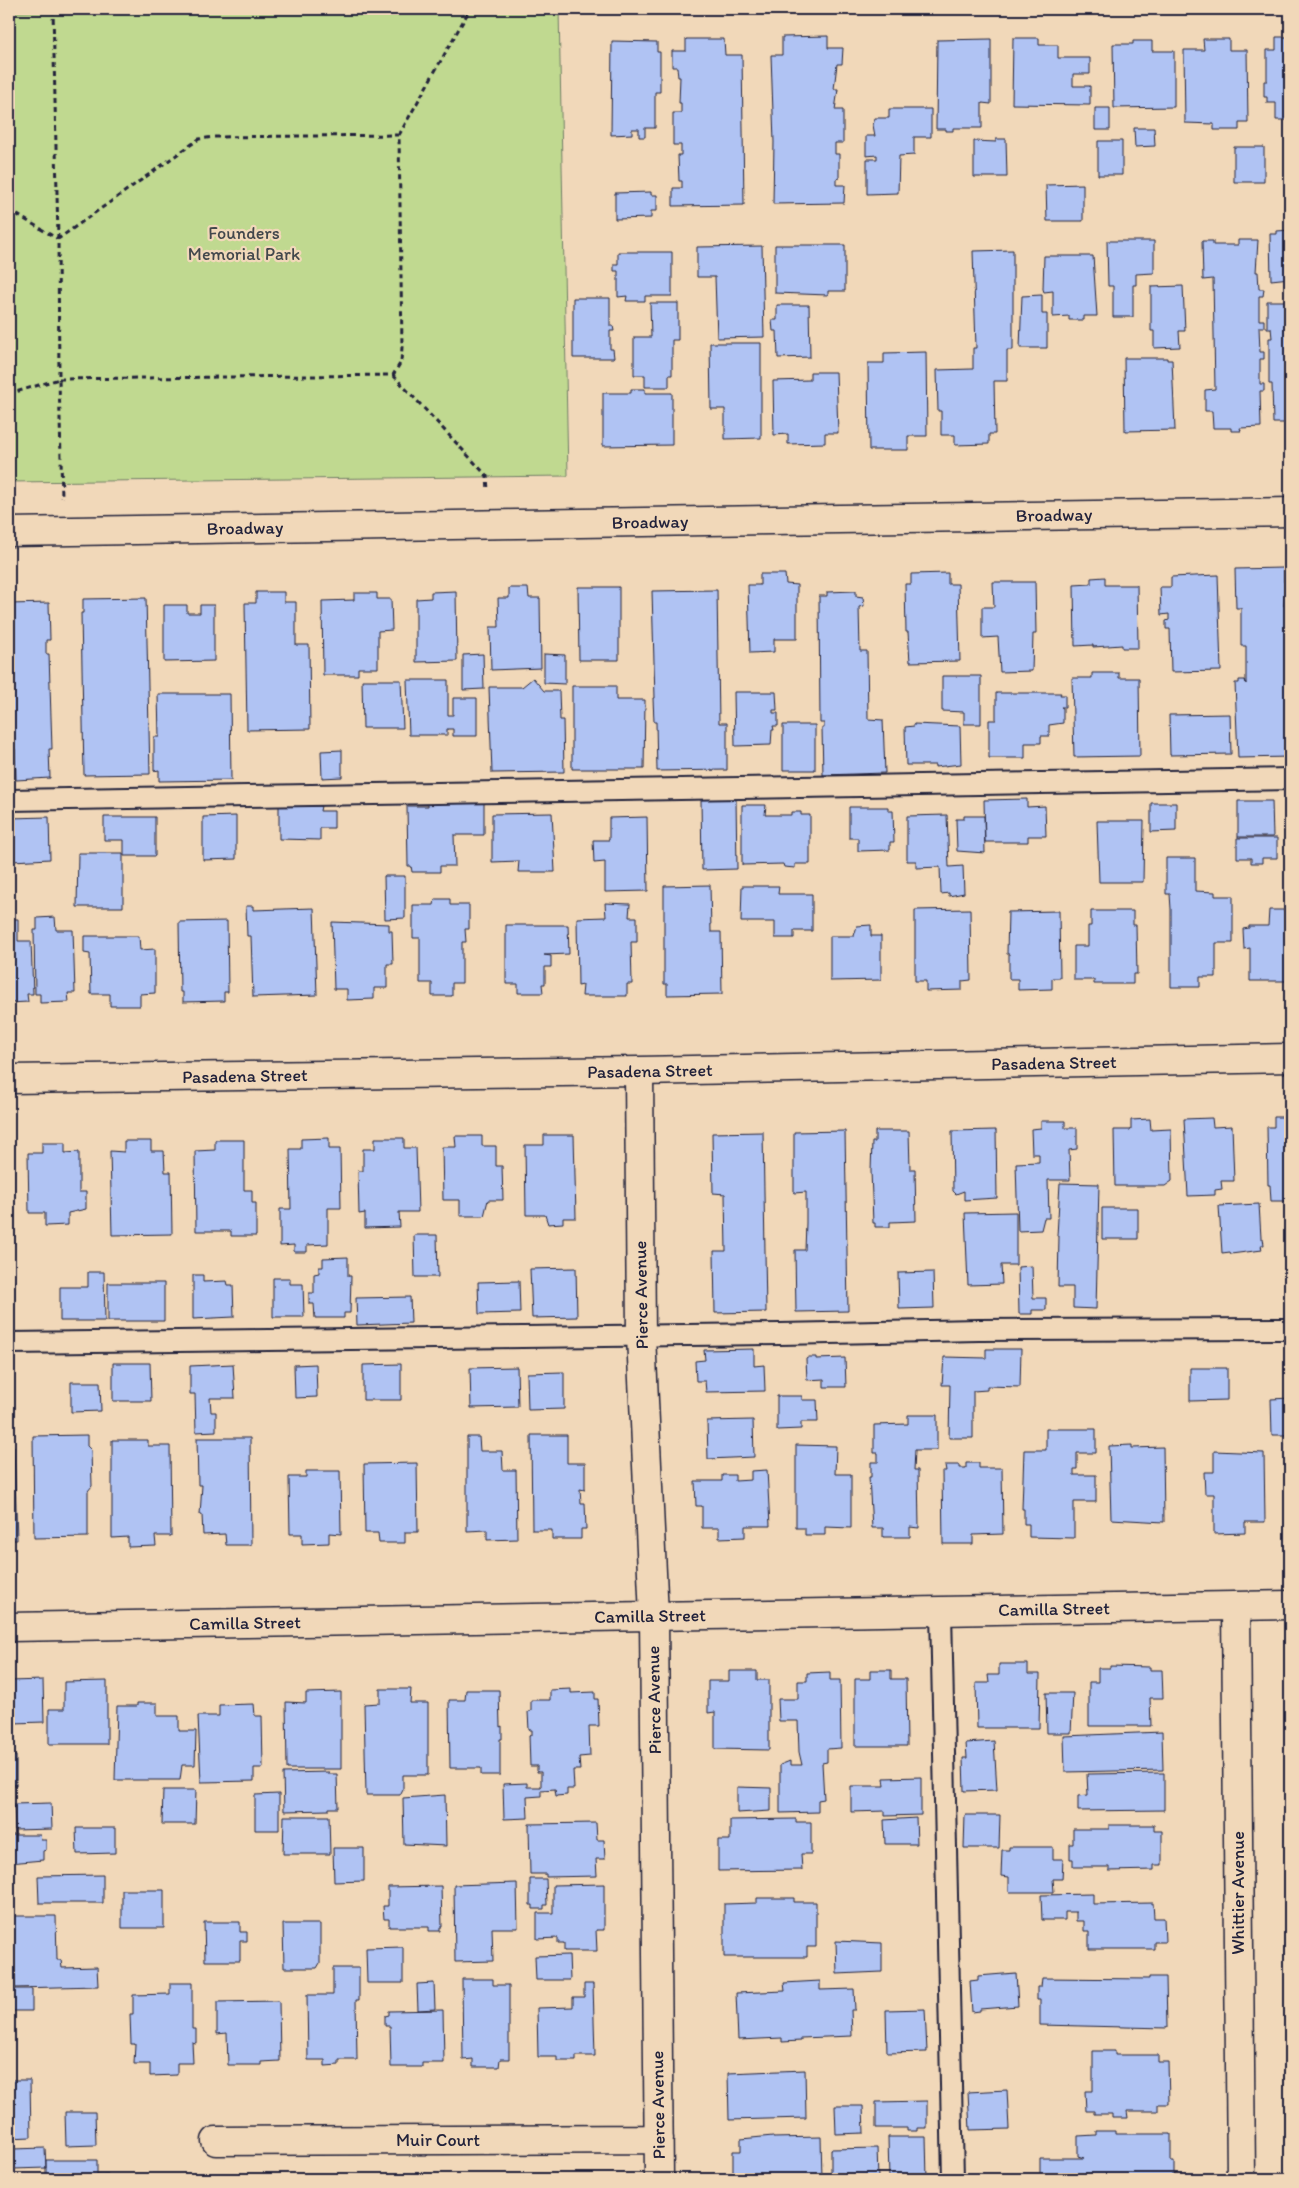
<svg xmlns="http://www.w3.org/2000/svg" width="1299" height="2188" viewBox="0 0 1299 2188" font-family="Itim,sans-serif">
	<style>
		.green { fill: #c0d990; stroke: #717e66 }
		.building { fill: #b0c3f3; stroke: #22223b }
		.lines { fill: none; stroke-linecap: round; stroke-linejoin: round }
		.lane-casing { stroke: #22223b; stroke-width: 24 }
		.street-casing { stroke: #22223b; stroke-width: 31 }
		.secondary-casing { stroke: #22223b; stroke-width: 31 }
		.path { stroke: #22223b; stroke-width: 3; stroke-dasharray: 5 4; stroke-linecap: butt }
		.lane { stroke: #f1d8b9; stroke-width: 20 }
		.street { stroke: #f1d8b9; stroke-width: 28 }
		.secondary { stroke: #f1d8b9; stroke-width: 28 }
		.labels { text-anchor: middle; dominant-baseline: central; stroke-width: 4.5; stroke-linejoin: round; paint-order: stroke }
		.park-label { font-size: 18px; fill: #42474c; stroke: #f1d8b9 }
		.street-label { font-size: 18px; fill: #22223b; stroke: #f1d8b9 }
	</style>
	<rect width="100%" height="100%" fill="#f1d8b9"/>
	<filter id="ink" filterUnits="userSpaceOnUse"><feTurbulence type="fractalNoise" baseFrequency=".02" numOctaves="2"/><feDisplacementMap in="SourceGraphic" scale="10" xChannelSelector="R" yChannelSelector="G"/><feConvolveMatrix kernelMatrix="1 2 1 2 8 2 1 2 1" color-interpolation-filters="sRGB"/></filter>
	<g filter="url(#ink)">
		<path class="green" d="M187 9H559L568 476 9 482V12Z"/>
		<path class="building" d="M828 36V48H843L842 64H837L834 89H838L835 110H843V143H835V154H839V178L836 179V185H845L844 203 773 204 774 142 771 55H782V37Z
			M1276 37H1290V120H1276V103H1267V97H1264V81H1267V50H1276Z
			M1013 38H1039V45H1058V58H1090V74H1073V86H1090V105L1012 104Z
			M686 39H724L725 55H742L744 205 673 206V188H682V181H679L678 155H681V145H673V113H681V103H679L680 77H678L677 67H672V51H686Z
			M991 39V104L982 103V128H953V131H946V129H936L937 40Z
			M1203 39H1229V50H1247L1248 123H1239V130H1214V124L1185 123 1184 50H1204Z
			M612 41 657 42V52H660V92H655V128H645V137H639V129H632V134L611 135Z
			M1133 41H1152V51H1174V107L1114 108 1113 44H1133Z
			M1095 108H1110V130H1095Z
			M889 109H931V137H914V155L899 156 898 193 867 194V159H877V155L866 156V136H875L873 125 875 118H889Z
			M1134 128H1154L1155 146 1135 147Z
			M996 139H1006L1007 177H974V141L996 142Z
			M1098 141H1122V175H1098Z
			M1234 147H1264V182H1234Z
			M1083 184V221H1047L1046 185Z
			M651 192V195H657V211H651V218L615 219V193Z
			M1290 230V278L1271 280 1270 234H1277V231Z
			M1238 240H1258L1256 272H1258L1259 289H1264L1263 296H1259V320H1264V327H1259L1260 352H1264V359H1260V384H1264V391H1260L1261 427 1240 428 1241 431H1231V428H1213L1212 411H1205V390L1215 389 1213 279 1203 280 1202 241H1213V245H1238Z
			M1107 241H1154V273L1136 274V285H1133V317H1113V286H1108Z
			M775 245H845V291H828V295L775 293Z
			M762 246 764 337 717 338 715 277H697V247Z
			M1013 250V350H1007V381H994L995 434H989V444L955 445V435H941V411H938L937 370 973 369V348H976L973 251Z
			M618 252H672V296H645V301H626L627 296 618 297V271H614V264H618Z
			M1044 256H1093L1097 316H1084V320H1069V316L1053 317V291L1044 292 1043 289Z
			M1183 286 1185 331H1179L1180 347 1154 348V331H1151V287Z
			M1042 295V314H1047V348H1020L1022 296Z
			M573 298H610V326H613L614 331H610V349H613L614 358H573Z
			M1267 301H1290V432L1289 423H1273L1272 384H1269V338H1272L1271 328H1267Z
			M650 303H678V340H672V375H669V387H645V375H634V337H651Z
			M777 305H809L810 357 778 358 777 331H773L772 320H777Z
			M710 343H761V438L725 439V409H711Z
			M926 352 927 436H908V450H869L868 363H884V353Z
			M1124 358H1167V360H1172L1175 430 1125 431Z
			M810 372H836L838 433H825V443L788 444V434L774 435 773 381 810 380Z
			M631 389H645V393H672V445L603 446V393H631Z
			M1284 568V582H1287L1288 590H1285L1284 606H1289L1290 620V757L1238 758 1235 683H1239V680H1245L1246 684V646H1241V608H1236L1235 569Z
			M948 573V584H958L960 661 910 662 908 632H906L905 584H911V574Z
			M760 574H785L786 584 797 585V639H774V652L750 653 748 585H760Z
			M1218 575 1221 671 1171 672 1170 629H1166V621L1169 620V614L1161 615 1160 587H1171V577Z
			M1105 577V585H1137L1138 648H1122V645L1093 647V645L1075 646 1074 585 1091 584V578Z
			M993 582H1035L1036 634H1033L1032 671 1000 672 998 637 982 638V607H994Z
			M578 587H619V660H579Z
			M509 588H528L529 598H540L541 668 491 670 490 627H499L498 598H509Z
			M717 590 719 723H727V770L657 771 656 722H654L653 698H655L652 591Z
			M456 591 457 661 416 662V599L431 598V592Z
			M856 591V596L863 597 864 606 859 607 860 651H867L868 719 883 720 885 773 823 775 822 728H824V723H820L819 596H827V592Z
			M256 592H284V602H296V645H309L310 729 247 730 245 603H256Z
			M354 593H377V599H391L392 630 378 631V668H358V675H323L322 601 354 600Z
			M146 598 150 774 84 775 81 613H83V599Z
			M49 603 50 640H46V654H49L52 749H49L50 778 16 780 15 749H12L11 716H9V655H14L13 640 9 641V604Z
			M164 605H187V613H200V605H214V661L164 662Z
			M483 654 484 689 463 690V655Z
			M544 654 565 655V684L544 683Z
			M1092 673H1119V678H1139L1140 756 1074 757 1072 678H1092Z
			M942 676H981V724H964V712L942 711Z
			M533 678 544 691H559L560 720H563L564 772 492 773 489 687H522Z
			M362 680H401L403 728H363Z
			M407 680H448V715H453V698H477V736H453V729H447V735H409Z
			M572 686H616V700H645L644 769H572Z
			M734 692H776L777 710H773V713H778V726H773L774 730H772L771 745 735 746Z
			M996 693H1061L1060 695H1065V707H1061L1063 708V723L1049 725V736H1041V743H1025V758H989V720H996Z
			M158 694H230L231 780 159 781V770L154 771V737H159Z
			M1230 714 1231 754 1170 755 1169 715Z
			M914 724 960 726 961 764 935 767V765H906L905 727 914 726Z
			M783 725H815V770H783Z
			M342 750V777L322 778 321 751Z
			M701 799H736L737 869 702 870Z
			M1027 799V807L1045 806 1046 836H1028V842H985L984 800Z
			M1238 801H1272L1273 837H1238Z
			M484 802V835H454L455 866H440V872H412L411 866H408L407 806H428V803Z
			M1151 803H1176V831L1151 832Z
			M742 805H766L765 815H791V812H801V815H810V864H795V868L784 867 783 864 742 865Z
			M279 806H321L320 811H334V828H320V840L279 839Z
			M849 807H888V811H893L894 842H890V850L858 851V838H849Z
			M552 813 555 872H518L519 861 492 862V814Z
			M947 815 949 867 963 866 964 893 949 896V893L941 894 940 867 916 868V861H907V816Z
			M236 816V859L203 860V817Z
			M964 816H984L985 853 957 851 956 819H964Z
			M49 817 50 859 12 861 10 818Z
			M104 817H155V856H124V840H104Z
			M647 817 648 891 605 892V862L594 863 593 840H609V818Z
			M1097 821H1144L1143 882H1099Z
			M1237 838H1277V858H1262V863H1251V858H1237Z
			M78 853H123V907H77Z
			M1166 858H1195V891L1215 892V896H1233V943H1216V977H1200V987H1171V909L1170 894H1166Z
			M384 876H405V918L385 919Z
			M710 885 711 932H721L722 994 667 995V984H664V886Z
			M742 886H779L778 894H812V931H794V938H775V922H741Z
			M435 899H450V905H469V929H465L466 942H462V983H452V996H432V983H420V938H413V905H434Z
			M605 903 630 904 629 917H637V942H631L632 984H627V996H582L583 985 578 986 577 918 606 917Z
			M246 906H253V910L314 908 317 995 253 997 251 936H247Z
			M970 909 971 980 962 981V990L926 991V981H915V910Z
			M1269 910H1290V981H1250V948L1244 949 1243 929 1249 928V926H1268Z
			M1059 911 1060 978H1052V989L1018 990V979H1009V954H1007L1008 912Z
			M1091 911H1133V925H1136L1137 974H1133V984H1094V980H1074V946H1088V926H1091Z
			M55 917 56 930H73L75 993H68L69 1002 40 1003V994H35L34 930H37V918Z
			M9 919H18V941H31L33 994H27L28 1002 9 1003Z
			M227 921 228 992H224V1001L183 1002V992H180L179 922Z
			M332 922 389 924V931H392L393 964H387V988H374V999L347 1000V989H334Z
			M506 925H568L569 954 544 955 551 956V967H545V984H542L543 993H518V984H506Z
			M871 925V936H881V980L830 981V936H854L857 926Z
			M84 936H139L140 950 155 949V993L140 994V1006H110V994H91L90 954 84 953Z
			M1274 1117H1290V1201H1271L1270 1185H1268L1267 1127H1274Z
			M1212 1118 1213 1127 1232 1126 1234 1181H1221L1222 1189 1215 1190V1195L1188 1196 1184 1119Z
			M1150 1119 1151 1130 1171 1129 1172 1181 1165 1186H1115L1114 1130H1131V1120Z
			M1041 1121H1065V1128H1077V1149L1069 1150 1070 1180H1048L1049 1218H1044L1041 1230 1018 1231 1016 1163 1039 1162V1154H1032L1031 1129 1041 1128Z
			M996 1130 997 1198 964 1200V1191L956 1194 953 1191 952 1131Z
			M845 1131 848 1311 796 1312 795 1250H805L806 1223V1192L794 1193V1132Z
			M875 1131H909L910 1169H915L916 1221 890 1222V1227H875V1223H873L871 1171 872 1142H875Z
			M763 1132 766 1312 715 1313 714 1251H726L725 1194 713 1193 712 1133Z
			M544 1135H574L576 1218H563V1223L548 1224 545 1215H526L525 1145H544Z
			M455 1136H482V1146H496V1166H502L503 1200H488L484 1216H460V1200H443L442 1147H456Z
			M329 1138V1149H340L341 1208H328V1244L307 1245V1252H294V1245L280 1246V1209H291L290 1149H301V1139Z
			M375 1138H404V1148H416L418 1212H399L400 1227 365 1228V1213L359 1214 358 1171H363V1149H375Z
			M215 1140H244V1190H252V1203H256V1236H231V1231H196L195 1151 215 1150Z
			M124 1141H151V1151H164L165 1172H171L172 1234 112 1235 110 1151 124 1152Z
			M42 1143H65V1153L79 1152V1192H86V1209L68 1213V1225L45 1226V1213H29L28 1153H42Z
			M13 1152 14 1214H9V1153Z
			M1060 1183 1099 1184 1096 1309 1073 1308V1287H1058L1059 1236H1057Z
			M1259 1204 1261 1238H1263L1264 1245H1261L1262 1250 1231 1254 1230 1252 1222 1253 1219 1206Z
			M1102 1208H1138V1239H1102Z
			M1016 1212V1265H1001L1002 1284 968 1285 965 1213Z
			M414 1235H437L438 1277H415Z
			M348 1257V1276H351L350 1313H344V1318H315L314 1304H309V1293H314V1274L319 1273V1267H323V1258Z
			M1032 1266 1033 1298H1046V1310H1032V1314H1019L1018 1267Z
			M576 1268 577 1317 532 1318 530 1269Z
			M88 1272H104L105 1321H60V1287H88Z
			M933 1272 934 1308 899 1309 898 1273Z
			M193 1275H203V1282L227 1281 228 1285H233L234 1317 193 1319Z
			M273 1278H290V1284H303L304 1317H273Z
			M9 1281H14V1320L9 1321Z
			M519 1281 520 1313 479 1314 478 1282Z
			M108 1283H164V1321H108Z
			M410 1297 411 1323 357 1325 356 1298Z
			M754 1349V1366L764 1365 765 1391 706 1392 705 1381H696L695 1361 705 1360 704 1350Z
			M986 1349H1021L1020 1387 987 1386V1390L973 1391V1438H949L950 1385H942L944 1357 986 1358Z
			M809 1357H816V1359L845 1358 846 1387H824V1379L807 1380 806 1359Z
			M113 1363H150L151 1401H113Z
			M233 1364 235 1398H210L211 1412H216V1431L196 1432 195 1394H190V1366Z
			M316 1364 317 1397 295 1398 294 1365Z
			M401 1364V1400H363V1365Z
			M517 1367 518 1407 471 1408 470 1368Z
			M1190 1368H1227V1400L1190 1401Z
			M564 1372V1409L528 1410 527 1373Z
			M71 1382H100L101 1411 71 1412Z
			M777 1396H802V1400H817L818 1422H801V1429L777 1430Z
			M1290 1398V1435H1272L1271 1399Z
			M908 1415H937V1450H915L914 1470H918L919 1528 910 1527V1537H883V1528H872L869 1477H871V1462H878V1453H874V1425L908 1424Z
			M753 1420 754 1457 708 1459 707 1421Z
			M1046 1429H1096V1453H1077V1469H1074V1475H1096V1502H1074V1538L1029 1537V1524H1024V1509H1022L1024 1450H1046Z
			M87 1435V1446L91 1450 92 1486 88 1491V1537L34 1538 33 1436Z
			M531 1435H567V1463H585V1490L580 1489 581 1503H585L586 1529H581V1539H552V1530H532Z
			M467 1437H479L480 1451H502L503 1470H516L517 1539 487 1540V1530L467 1531Z
			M197 1438H250L251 1545H226L225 1534 203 1535 202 1515H200L202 1485H198Z
			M112 1440H148V1446H170L171 1536H155L156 1546 128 1547V1537L112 1538Z
			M1287 1443H1290V1528H1289Z
			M796 1445 836 1446 835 1474H851V1528L825 1527V1535H805V1528H796Z
			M1132 1445V1448L1163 1447 1164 1522 1111 1519 1109 1446Z
			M9 1446H14L17 1540H9Z
			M1214 1451 1264 1453 1265 1522H1245V1533L1214 1534V1494H1205L1204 1472H1214Z
			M417 1463 418 1532H405V1543H379L378 1533H365L364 1464Z
			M966 1463H979V1468H1002L1003 1534 973 1535V1544H943L942 1471H946L945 1465H960V1468H966Z
			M767 1470 770 1526H745V1537L719 1538V1528H702V1506H696L695 1481H722V1475H735V1481L751 1480V1471Z
			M306 1471H340L341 1534 329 1533V1543L302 1544V1534H290L289 1477H306Z
			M999 1664H1028V1674H1040L1039 1728H977L976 1683H989L988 1675H999Z
			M1110 1666 1150 1667V1670H1162L1163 1698H1150L1151 1726H1089V1682H1098V1668H1110Z
			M870 1670H891V1679H906L907 1746H855V1679H870Z
			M729 1671H757V1680H769V1750L715 1749V1712L708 1713V1681H729Z
			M830 1672V1680H840L841 1748 827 1749V1762L822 1763 824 1799 818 1800V1812L780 1813V1765L790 1761V1765H802L799 1752 798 1721H779L778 1699H798V1681H807V1673Z
			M43 1680 44 1722 13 1723V1713H10V1681Z
			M107 1681V1744H49V1709H64V1682Z
			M380 1689H411L410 1703H428V1775H403V1789L400 1795H366L364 1704 380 1703Z
			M571 1689V1693L595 1692V1699H598L599 1726H589L590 1756 579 1757 580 1770H573L574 1789H567V1795L556 1796 555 1789 541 1790V1796L527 1797 528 1818 504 1819 503 1784 527 1783V1787H541V1772H537V1766H530L529 1735H532V1730H529L528 1712 531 1711V1700H550V1690Z
			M466 1690H499L500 1727 502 1726V1739H500V1775H481V1768H450L449 1700H465Z
			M341 1692V1769H287L286 1702 306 1703V1693Z
			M1046 1693H1073L1071 1733H1047Z
			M137 1703H157V1716H179V1731H196L195 1765H182L180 1780H115L117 1706H137Z
			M254 1704 255 1716H262L263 1768H254V1781L201 1782 198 1716H219V1705Z
			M1162 1732 1163 1770 1065 1772 1064 1736Z
			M994 1741 997 1790 964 1791 963 1758H967L966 1743Z
			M9 1756H16V1785H9Z
			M329 1772V1774H337L338 1808H329V1810L284 1811 283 1773Z
			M1164 1773V1810L1078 1811V1796L1088 1795 1087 1774Z
			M921 1777V1815L885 1816V1811L851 1812V1786H885L884 1778Z
			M737 1787 771 1788V1811L737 1813Z
			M163 1790H196L195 1824H162Z
			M279 1794V1830H255V1795Z
			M445 1795 446 1846 404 1844 403 1798Z
			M51 1803 52 1829 15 1830 14 1804Z
			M965 1815H1000L999 1848H964Z
			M284 1816H329L330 1854H283Z
			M916 1818 917 1844H885L884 1820Z
			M796 1819V1822H811V1854H801L802 1870 718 1871V1840H730V1820Z
			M596 1823 597 1840H604L605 1859H596L597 1876 546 1877V1874H530L529 1824Z
			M1109 1825H1154V1831H1162V1865H1154V1870L1109 1871V1867H1073V1859H1070V1844H1073V1829H1109Z
			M76 1828H115V1853L77 1854Z
			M9 1835H40L41 1840H46V1850L43 1851V1860L9 1863Z
			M1009 1847H1053V1859H1063L1062 1879H1053L1054 1892H1009V1877L1001 1876 1002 1850H1009Z
			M333 1848H364V1881L334 1882Z
			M103 1875V1903H39L38 1876Z
			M530 1879H546L547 1905H544V1909H533V1905H530Z
			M517 1883 518 1928H492L493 1961 455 1962 454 1885Z
			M604 1884V1930H596L597 1951H564V1943H558V1938L537 1939V1913H553V1885Z
			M441 1886 442 1927H440V1931H429V1927H389V1919H384L383 1906H388V1887Z
			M122 1890H164V1928H122Z
			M1093 1894V1904L1153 1903 1154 1918H1164L1165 1942H1154V1949H1089V1931H1084V1921H1076V1912H1065V1920H1042L1041 1895Z
			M757 1898H794V1902H816V1947H807V1957H724V1904L757 1903Z
			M9 1913H13V1916H56L57 1960H61L62 1968 97 1967 98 1986 15 1988 14 1958H9Z
			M204 1922H240V1932H247V1941H240V1961H205Z
			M283 1924H320V1963L317 1968H284Z
			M836 1941 882 1943V1972L837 1974Z
			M403 1947V1983H367L366 1948Z
			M569 1955 570 1980H536L535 1956Z
			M333 1968H359V2000H356L357 2060H339V2065L325 2066V2060H308L307 1995H333Z
			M1016 1973 1018 2006 980 2009V2011L972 2012 970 1981 978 1980V1976Z
			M1149 1977H1166L1167 2028 1040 2025V2000H1037V1987H1041L1042 1978 1149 1979Z
			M462 1979H493V1985H509V2059H500L499 2067H473V2059L463 2060Z
			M820 1981V1990L854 1989 855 2010H851L852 2036 801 2038V2041L782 2042V2038L738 2040 736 1993 785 1991 784 1983Z
			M170 1983H192V2029H196V2043L192 2042 193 2063H177V2075L150 2076V2064H134L135 2044H131L130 2014H133V1995L170 1994Z
			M434 1983 435 2009 418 2010 417 1984Z
			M584 1984H593L595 2056H576V2061H557V2057H538L537 2008 573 2007V1997H584Z
			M9 1989H32V2011H9Z
			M279 2001 280 2061 261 2062V2065H228L227 2033 217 2034V2002Z
			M925 2009 927 2052 887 2053 886 2010Z
			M443 2010 444 2063H422V2067H391L390 2026H385V2016L389 2015V2011Z
			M1093 2051H1115V2055H1158V2062H1168L1169 2104H1158V2111H1127L1128 2118H1112V2114H1094V2111H1086L1085 2091H1093Z
			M805 2070 806 2118 729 2120 728 2073Z
			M9 2080H30L31 2137 9 2138Z
			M1007 2090 1009 2129 970 2130 968 2092Z
			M927 2101V2128H917V2131H907V2128H876V2102Z
			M835 2106H863L864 2133 836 2134Z
			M65 2112H95L96 2145 66 2146Z
			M1096 2131H1115V2134H1171V2162H1174V2175H1171V2179H1040V2158H1084L1078 2156V2136L1096 2135Z
			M773 2136V2138L821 2137 822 2179H741V2176H733V2151H741V2139Z
			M888 2137H926L927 2179H889Z
			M45 2148 46 2168 13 2169V2149Z
			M877 2148 878 2179H831V2149Z
			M46 2160H97V2174H108V2179H46Z"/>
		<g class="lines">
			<defs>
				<path id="lane" d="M9 800 1290 779
					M9 1343 780 1334 979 1330 1290 1329
					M941 1611 953 2179"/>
				<path id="street" d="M639 1071 641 1336 654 1616 659 2179
					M9 1079 639 1071 1290 1058
					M1236 1606 1241 2179
					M9 1627 1290 1605
					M216 2141 659 2139"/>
				<path id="secondary" d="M9 532 1290 512"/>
			</defs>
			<use href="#lane" class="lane-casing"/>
			<use href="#street" class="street-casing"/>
			<use href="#secondary" class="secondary-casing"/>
			<path class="path" d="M53 9 58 239
				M399 135 214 137 199 139 58 239 59 379 393 375 401 362 402 347 399 135 470 9
				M9 210 58 239
				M393 375 487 476 488 491
				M9 394 59 379 62 498"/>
			<use href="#lane" class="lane"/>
			<use href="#street" class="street"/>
			<use href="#secondary" class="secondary"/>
		</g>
	</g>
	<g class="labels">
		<g class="park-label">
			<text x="244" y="233">Founders<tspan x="244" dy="21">Memorial Park</tspan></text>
		</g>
		<g class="street-label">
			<text transform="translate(1054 515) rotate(-1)">Broadway</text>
			<text transform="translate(650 522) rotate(-1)">Broadway</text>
			<text transform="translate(245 528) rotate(-1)">Broadway</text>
			<text transform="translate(1054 1063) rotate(-1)">Pasadena Street</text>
			<text transform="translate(650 1071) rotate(-1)">Pasadena Street</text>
			<text transform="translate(245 1076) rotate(-1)">Pasadena Street</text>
			<text transform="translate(641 1295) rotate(-91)">Pierce Avenue</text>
			<text transform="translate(1054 1609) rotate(-1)">Camilla Street</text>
			<text transform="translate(650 1616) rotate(-1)">Camilla Street</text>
			<text transform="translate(245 1623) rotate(-1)">Camilla Street</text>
			<text transform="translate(654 1700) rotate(-91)">Pierce Avenue</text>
			<text transform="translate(1238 1893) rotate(-90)">Whittier Avenue</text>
			<text transform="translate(658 2105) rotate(-91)">Pierce Avenue</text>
			<text x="438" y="2140">Muir Court</text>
		</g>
	</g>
	<rect width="1299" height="2188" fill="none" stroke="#f1d8b9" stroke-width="30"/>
	<rect x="15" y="15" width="1269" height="2158" fill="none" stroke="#22223b" stroke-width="2" filter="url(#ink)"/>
</svg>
